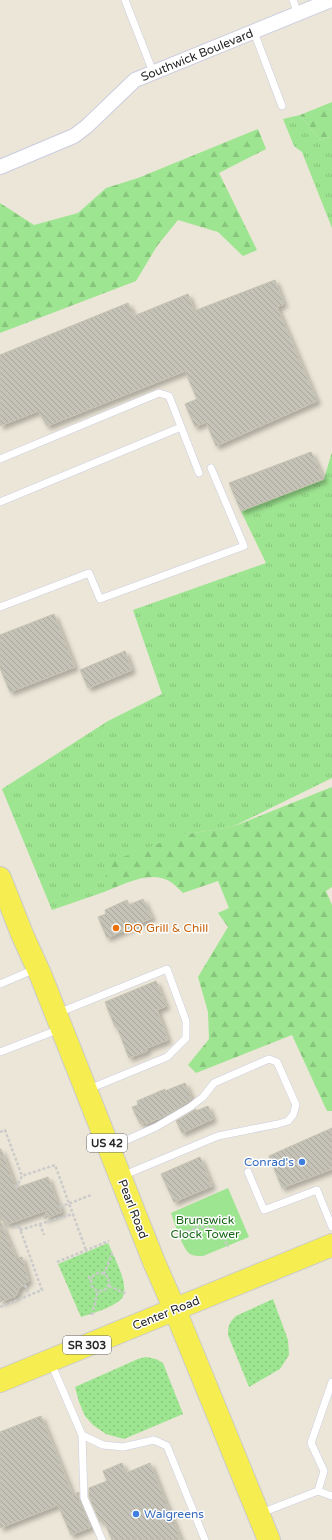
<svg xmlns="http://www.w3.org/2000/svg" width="332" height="1540" viewBox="0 0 332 1540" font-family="'Varela Round',sans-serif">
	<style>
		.grass { fill: url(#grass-tufts) }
		.forest { fill: url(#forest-firs) }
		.park { fill: #9de590 }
		.garden { fill: url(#garden-dots) }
		.building { fill: url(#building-back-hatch); stroke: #c5c2b1; filter: url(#shadow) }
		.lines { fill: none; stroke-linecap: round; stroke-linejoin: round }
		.lane-casing { stroke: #cccde1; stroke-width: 8 }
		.street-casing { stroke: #cccde1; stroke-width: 16 }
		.primary-casing { stroke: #cbcbcb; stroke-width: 24 }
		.path { stroke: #cbcbcb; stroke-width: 2.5; stroke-dasharray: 3 2; stroke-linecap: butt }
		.lane { stroke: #fff; stroke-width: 7 }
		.street { stroke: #fff; stroke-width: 14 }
		.primary { stroke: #f6ee51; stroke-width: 22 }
		.food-dot { fill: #e8710a; stroke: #fff; stroke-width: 1.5 }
		.shop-dot { fill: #3f7fe0; stroke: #fff; stroke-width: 1.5 }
		.labels { text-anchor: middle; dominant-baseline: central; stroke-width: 3; stroke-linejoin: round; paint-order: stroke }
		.shield { fill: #fff; stroke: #686868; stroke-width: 1 }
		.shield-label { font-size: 11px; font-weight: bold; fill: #272727 }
		.street-label { font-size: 12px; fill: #272727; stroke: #fff }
		.food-label { font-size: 12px; fill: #c56008; stroke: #fff; text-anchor: start }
		.shop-label { font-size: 12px; fill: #366cbe; stroke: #fff; text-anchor: end }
		.park-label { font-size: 12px; fill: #176516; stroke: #fff }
	</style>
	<defs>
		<pattern id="grass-tufts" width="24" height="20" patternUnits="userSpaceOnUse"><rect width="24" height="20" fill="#9de590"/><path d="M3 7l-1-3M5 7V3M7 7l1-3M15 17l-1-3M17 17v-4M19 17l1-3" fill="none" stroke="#87c47c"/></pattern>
		<pattern id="forest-firs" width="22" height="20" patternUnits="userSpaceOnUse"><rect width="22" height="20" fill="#9de590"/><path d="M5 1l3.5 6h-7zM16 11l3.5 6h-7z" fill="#87c47c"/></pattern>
		<pattern id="garden-dots" width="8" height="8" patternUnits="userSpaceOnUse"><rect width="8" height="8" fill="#9de590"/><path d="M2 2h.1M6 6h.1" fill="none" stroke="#87c47c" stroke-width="1.8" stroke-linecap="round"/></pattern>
		<pattern id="building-back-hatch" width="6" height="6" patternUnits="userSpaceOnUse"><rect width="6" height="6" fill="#c5c2b7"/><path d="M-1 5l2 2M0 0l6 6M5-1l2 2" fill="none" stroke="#a9a79d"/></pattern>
		<filter id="shadow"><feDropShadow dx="3.5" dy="3.5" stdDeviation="2" flood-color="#0004"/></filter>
	</defs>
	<rect width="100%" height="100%" fill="#ebe6d7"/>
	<path class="grass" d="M300 115 320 140 332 136V228L302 152 294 146 283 119Z
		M332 452V778L232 827 181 835 104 882V892L52 910 2 789 108 721 162 694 133 610 266 563 241 511 324 479Z"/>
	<path class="forest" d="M332 102V136L320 140 300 115Z
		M258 129 266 149 219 173 257 250 243 256 218 232 178 220 157 246 136 281 0 333V203L34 225 78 213 106 188 138 178Z
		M332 787V887L326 891 332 905V1111H327L292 1035 196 1073 188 1065 209 1039 208 1012 198 977 228 927 218 913 229 908 218 881 183 893C179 889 175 885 171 882 151 869 123 885 104 892V882L110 862 181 835 232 827Z"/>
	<path class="park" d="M228 1188 249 1237 203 1256C198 1256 194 1256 190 1254 182 1248 175 1224 171 1213Z"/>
	<path class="garden" d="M108 1243C113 1256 134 1291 119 1301 109 1309 93 1313 81 1317L58 1264Z
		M273 1299 288 1340 289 1355 280 1369 249 1387 228 1335C228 1327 229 1322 236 1316Z
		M146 1357 156 1359 163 1363 183 1414 124 1439 106 1434 93 1425 85 1416 79 1402 75 1387 138 1359Z"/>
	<path class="building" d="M275 280 284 304 277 307 317 401 216 446 206 422 195 427 185 404 197 399 185 371 47 426 38 411 0 426V355L128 303 134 316 188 294 194 311Z
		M311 452 324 479 241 511 229 483Z
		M54 614 75 667 10 692 0 668V635Z
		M125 651 132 670 88 688 80 670Z
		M143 899 152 918 107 938 98 917 106 914 105 910 127 900 129 905Z
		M156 981 166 1006 157 1010 168 1040 147 1048V1051L129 1058 117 1027H115L105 1002Z
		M185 1083 192 1099 167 1115 146 1124 145 1122 140 1124 132 1107 138 1105 137 1101 165 1089V1091Z
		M208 1106 213 1119 182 1133 176 1121 196 1109V1111Z
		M332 1128V1169L282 1188 269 1156Z
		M0 1149H1L16 1188 48 1177 57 1202 58 1201 62 1212 44 1219 47 1210 8 1224 0 1219Z
		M200 1157 212 1186 174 1202 161 1174Z
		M0 1220 16 1258 22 1257 29 1281 25 1283V1285L20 1287 16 1296 0 1302Z
		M41 1416 73 1495 79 1492V1500L91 1527 71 1535 58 1505 0 1528V1432Z
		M122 1463 126 1473 150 1463 181 1540H112L104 1521 100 1522 89 1497V1488L107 1481 103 1471Z"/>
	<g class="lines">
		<defs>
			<path id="lane" d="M125 0 153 72
				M293 0 298 14
				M254 32 282 106
				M0 459 159 393 169 396 199 473
				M0 502 181 427
				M0 607 89 573 100 599 244 546 211 468
				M0 984 35 969
				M58 1013 167 969 186 1021V1038L167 1057 89 1089
				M0 1052 60 1029
				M111 1147 156 1127 190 1107 203 1097 214 1083 269 1059 277 1062 296 1105 293 1115 288 1121 278 1124 218 1136 122 1176
				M248 1172 264 1210 317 1190 332 1227
				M51 1363 82 1435 103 1445 123 1447 154 1440 167 1446 205 1540
				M82 1435 84 1498 102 1540
				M318 1491 324 1471 311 1443 332 1382
				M261 1513 318 1491 332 1496"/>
			<path id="street" d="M0 167 74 136 86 127 135 80 331 0"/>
			<path id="primary" d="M0 878 22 934 41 976 154 1262 175 1310 269 1540
				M0 1381 332 1245"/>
		</defs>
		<use href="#lane" class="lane-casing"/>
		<use href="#street" class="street-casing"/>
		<use href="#primary" class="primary-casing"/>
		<path class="path" d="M0 1132 5 1130 22 1176
			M16 1188 22 1176 55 1165 86 1250
			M60 1207 91 1195
			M40 1224 44 1235
			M209 1231a3 3 0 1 1 6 0a3 3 0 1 1-6 0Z
			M20 1230 73 1214
			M215 1232 223 1236 228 1247
			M178 1235 200 1226 209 1229
			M57 1262 109 1241
			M91 1282a9 9 0 1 1 18 0a9 9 0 1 1-18 0Z
			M104 1274 113 1251
			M88 1277 92 1279
			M25 1285 29 1296
			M109 1286 127 1294
			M0 1307 42 1290 19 1226 14 1227
			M92 1315 98 1291"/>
		<use href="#lane" class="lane"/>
		<use href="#street" class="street"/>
		<use href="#primary" class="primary"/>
	</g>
	<circle class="food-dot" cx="116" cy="928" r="4"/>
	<g class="shop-dot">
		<circle cx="302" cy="1162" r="4"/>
		<circle cx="136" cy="1514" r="4"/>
	</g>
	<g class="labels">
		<g class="shield">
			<rect x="87" y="1134" width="40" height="18" rx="3"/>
			<rect x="63" y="1336" width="48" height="18" rx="3"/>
		</g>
		<g class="shield-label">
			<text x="107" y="1143">US 42</text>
			<text x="87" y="1345">SR 303</text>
		</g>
		<g class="street-label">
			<text transform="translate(197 55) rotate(-22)">Southwick Boulevard</text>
			<text transform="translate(133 1209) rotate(69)">Pearl Road</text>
			<text transform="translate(166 1313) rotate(-22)">Center Road</text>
		</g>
		<g class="food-label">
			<text x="124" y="928">DQ Grill &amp; Chill</text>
		</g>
		<g class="shop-label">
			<text x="294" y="1162">Conrad's</text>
			<text x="144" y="1514" text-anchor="start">Walgreens</text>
		</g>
		<g class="park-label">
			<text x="205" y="1220">Brunswick<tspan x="205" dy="14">Clock Tower</tspan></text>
		</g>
	</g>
</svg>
